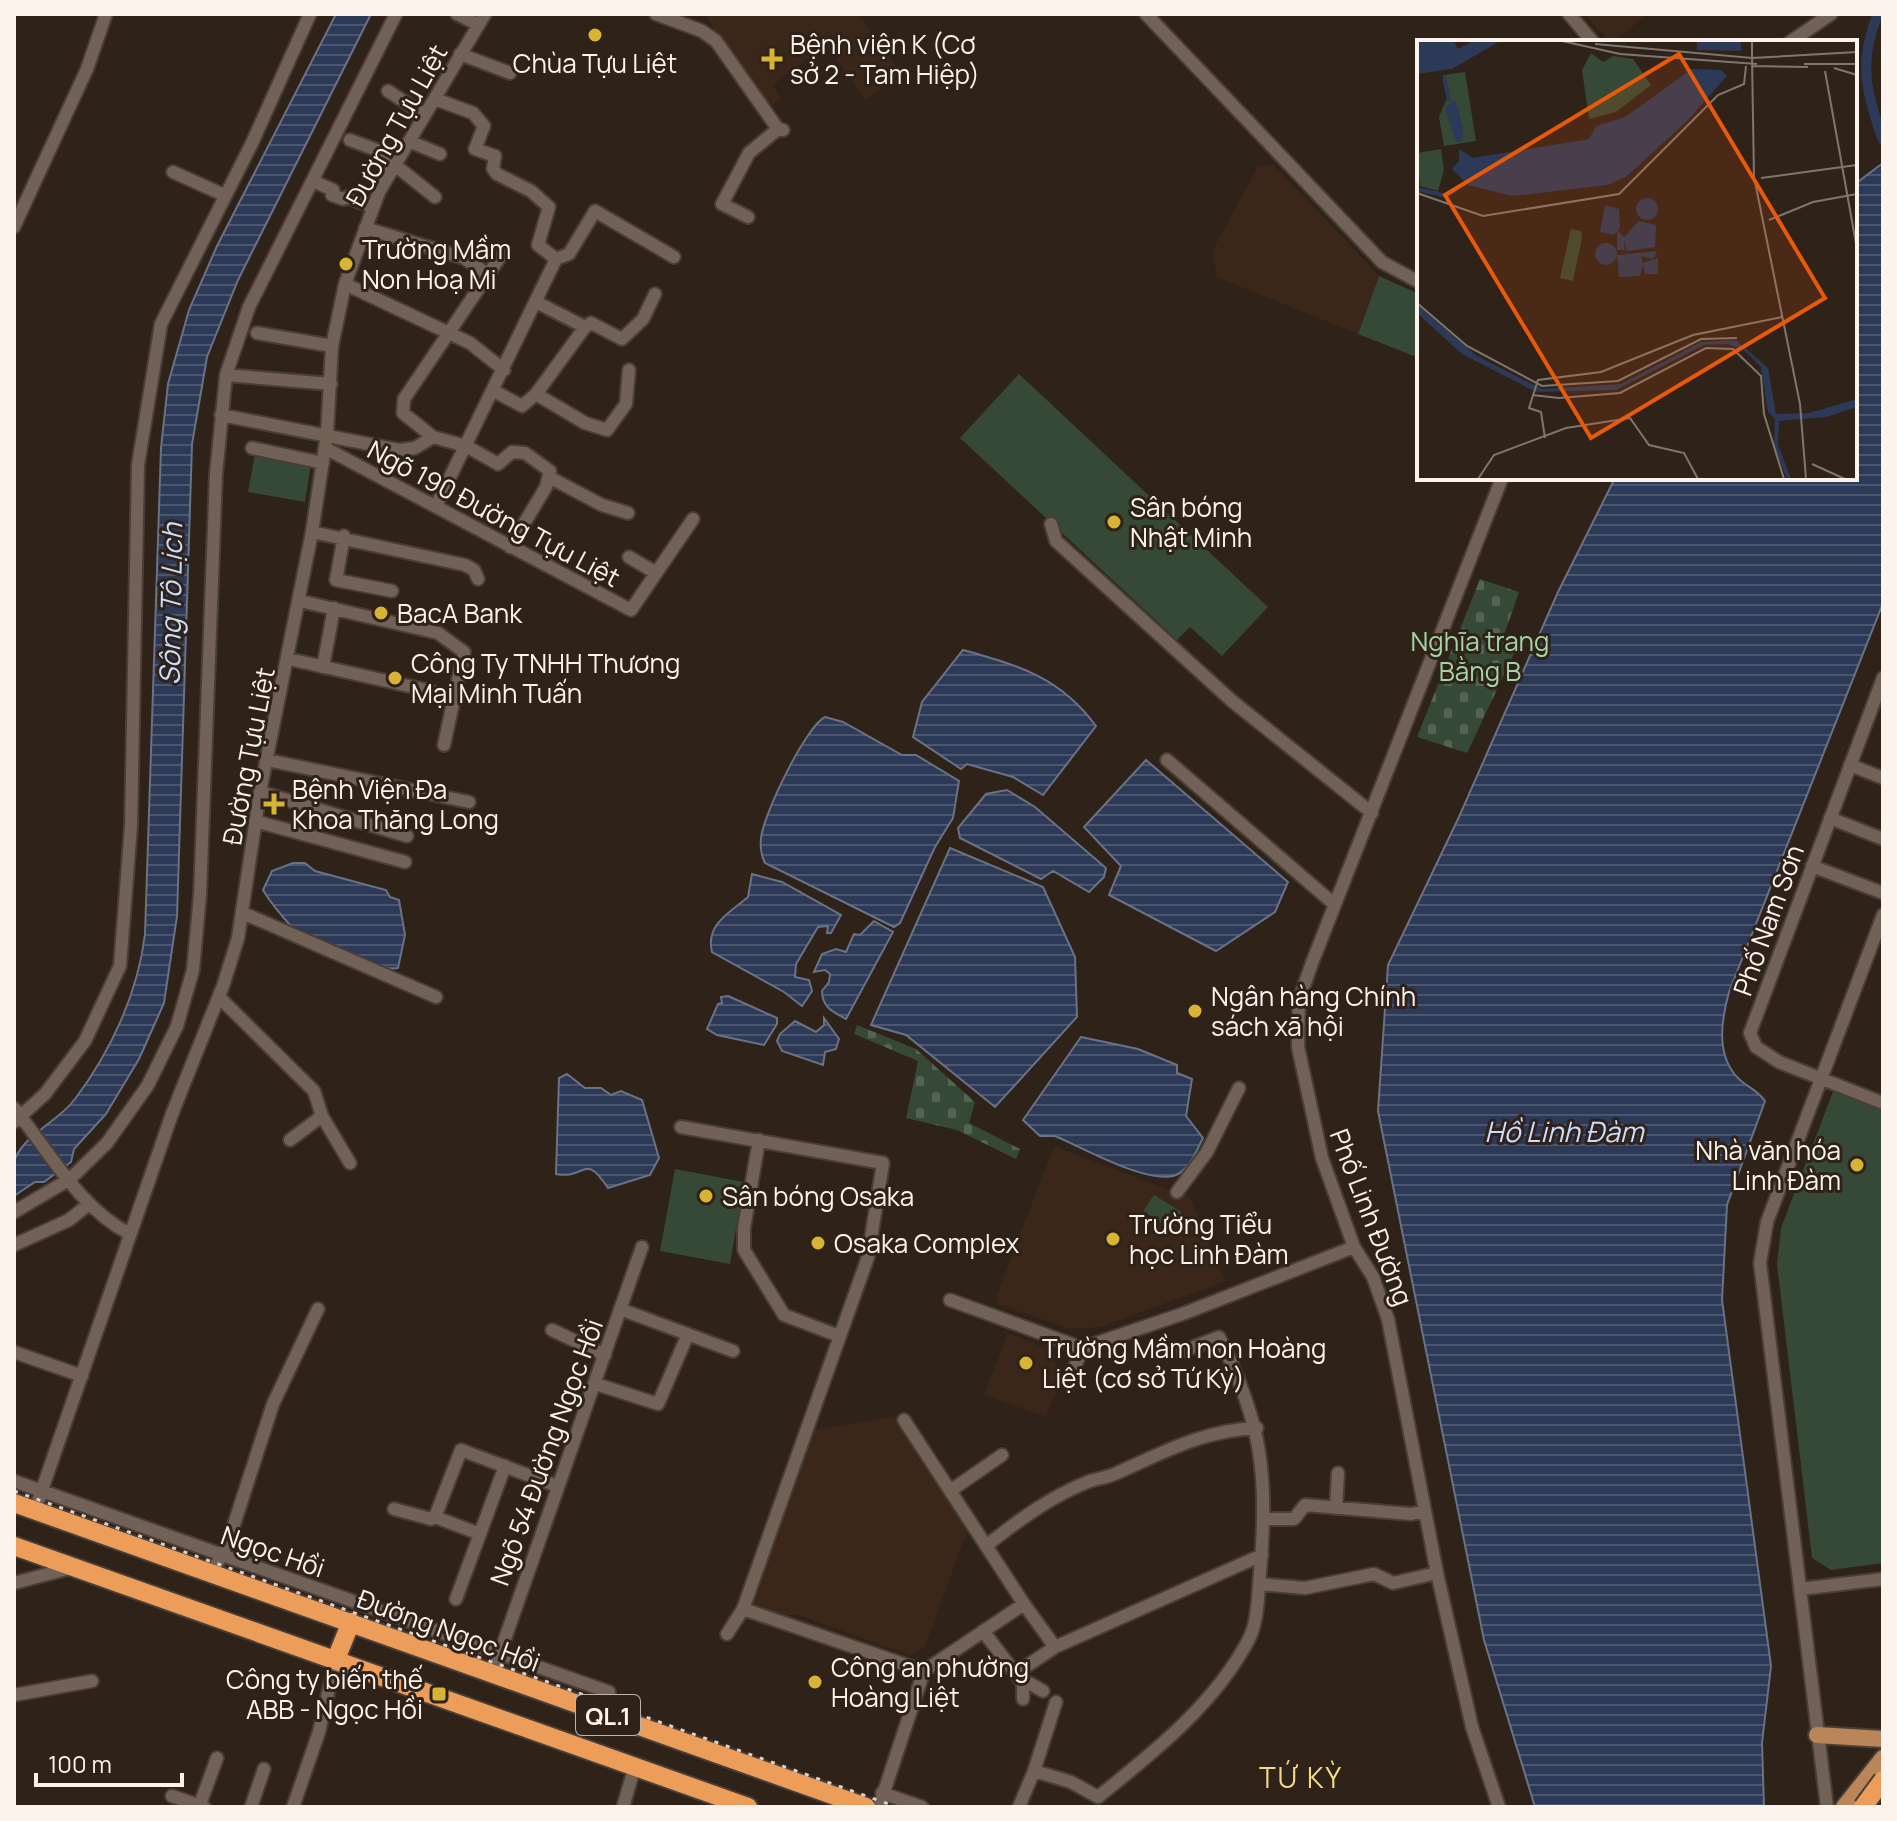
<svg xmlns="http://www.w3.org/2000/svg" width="1897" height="1821" viewBox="0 0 1897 1821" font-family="Manrope,sans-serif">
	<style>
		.built { fill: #3a271a }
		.cemetery { fill: url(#cemetery-stones) }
		.green { fill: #354936 }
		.water { fill: url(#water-rules); stroke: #6a7284; stroke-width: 2 }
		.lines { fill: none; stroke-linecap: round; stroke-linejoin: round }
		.canal { stroke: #2c3a57; stroke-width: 10 }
		.minor-casing { stroke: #493e37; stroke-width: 16 }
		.major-casing { stroke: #493e37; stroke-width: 20 }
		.highway-casing { stroke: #493e37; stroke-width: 22 }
		.minor { stroke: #716156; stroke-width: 12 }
		.major { stroke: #ba8558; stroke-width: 16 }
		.highway { stroke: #eb9d59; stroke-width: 18 }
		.rail { stroke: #dcd2cb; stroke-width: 3; stroke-dasharray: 4 8; stroke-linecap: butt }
		.highway-bridge-casing { stroke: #493e37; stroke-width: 22; stroke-linecap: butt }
		.highway-bridge { stroke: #eb9d59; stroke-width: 18 }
		.poi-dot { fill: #d8b434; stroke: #2f2219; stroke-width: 3 }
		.labels { text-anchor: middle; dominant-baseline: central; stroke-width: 6; stroke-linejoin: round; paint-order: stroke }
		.shield { fill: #2f2219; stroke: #beb4ad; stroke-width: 2 }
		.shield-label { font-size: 24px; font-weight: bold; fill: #fcf3ec }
		.poi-label { font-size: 26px; fill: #fcf3ec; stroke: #2f2219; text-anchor: start }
		.street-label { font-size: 26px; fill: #fcf3ec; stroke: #2f2219 }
		.park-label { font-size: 26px; fill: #a3d5a6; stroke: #2f2219 }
		.water-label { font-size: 28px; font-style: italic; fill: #cbdcfe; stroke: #2f2219 }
		.neighbourhood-label { font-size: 28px; letter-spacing: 2px; fill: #f2d98c; stroke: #2f2219 }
		.inset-river { fill: none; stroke: #2c3a57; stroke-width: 4 }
		.inset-road { fill: none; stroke: #81766d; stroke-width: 2 }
		.view { fill: #e8590c; fill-opacity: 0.15; stroke: #e8590c; stroke-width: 4 }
		.inset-edge { fill: none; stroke: #fcf3ec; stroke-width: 4 }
	</style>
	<defs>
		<pattern id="cemetery-stones" width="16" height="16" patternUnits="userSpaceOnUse" patternTransform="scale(2)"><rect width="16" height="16" fill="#354936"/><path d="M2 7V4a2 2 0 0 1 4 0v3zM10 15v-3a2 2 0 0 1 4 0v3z" fill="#536453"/></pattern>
		<pattern id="water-rules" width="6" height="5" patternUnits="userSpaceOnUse" patternTransform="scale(2)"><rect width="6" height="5" fill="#2c3a57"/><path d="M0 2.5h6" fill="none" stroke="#4c576f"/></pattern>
	</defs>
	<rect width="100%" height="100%" fill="#2f2219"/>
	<path class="built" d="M704 14H858L900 72 866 100 826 45 773 85 781 99 769 108Z
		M1585 14H1647L1617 40 1606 38Z
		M1273 164 1379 276 1358 334 1217 277 1212 251 1258 167Z
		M1054 1146 1190 1198 1226 1281 1100 1327 1070 1329 998 1304 997 1295Z
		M1008 1333 1050 1350 1062 1377 1046 1417 984 1395Z
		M897 1416 969 1526 925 1647 912 1656 796 1614 779 1617 753 1607 752 1597 813 1430Z"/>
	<path class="cemetery" d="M1480 579 1519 592 1503 638 1519 643 1467 753 1417 737Z
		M857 1025 916 1049 975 1102 969 1123 1020 1149 1016 1159 957 1130 906 1118 918 1061 854 1034Z"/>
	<path class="green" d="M1379 276 1419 294V358L1358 334Z
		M1019 374 1268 607 1222 656 1190 627 1177 640 960 438Z
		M255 454 311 463 305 502 248 492Z
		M1834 1089 1883 1108V1563L1831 1570 1812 1558 1777 1264 1781 1228Z
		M675 1169 744 1182 730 1264 660 1251Z
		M1154 1195 1182 1212 1172 1229 1143 1211Z"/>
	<path class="water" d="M336 14H371L238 280 207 357 192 444 177 916 164 1003 139 1059 106 1114 74 1149 71 1162 44 1182H35L14 1196C14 1186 11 1167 15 1159 26 1133 58 1122 75 1099 111 1051 138 993 145 934L161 448 168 384 189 310 217 246Z
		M1883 163V603L1729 992C1721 1021 1715 1058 1741 1081 1750 1088 1758 1091 1765 1101L1727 1205 1722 1300 1771 1666 1762 1743 1764 1807H1535L1484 1640 1378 1111 1388 965 1459 817 1558 592 1615 478H1855V184Z
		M963 650C1020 666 1060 677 1096 726L1043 795 1013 777 967 764 961 769 913 737 922 702Z
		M825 717 843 722 902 755H916L959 781 953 818 935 847 900 923 894 927 765 863C761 855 760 848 761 839 762 817 806 726 825 717Z
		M1146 760 1288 882 1275 912 1216 951 1109 895 1121 866 1084 827Z
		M1007 790 1035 807 1106 868 1104 877 1089 892 1053 871 1041 879 960 838 958 828 986 794Z
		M950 848 1043 887 1075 957 1077 1017 995 1107 906 1035 871 1025Z
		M293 863H305L315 871 386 890 390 897 399 900 405 935 398 968C379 972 304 940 290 925 281 915 270 902 263 890L272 871Z
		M752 874 782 882 841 915 831 933H827L828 926 818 927 796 964 795 977 809 980 812 991 802 1006 784 992 712 952C705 924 731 912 748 897Z
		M874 921 893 932 846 1019C833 1012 822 1007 822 991L829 982 830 974 825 970 814 972 822 954 836 949 846 952 854 934 860 935Z
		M728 996 777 1018V1024L764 1045 717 1035 707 1029 718 1004 722 1003 721 997Z
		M824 1018 839 1039 836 1049 825 1052 823 1065 782 1051 777 1041 780 1034 795 1021 816 1032 824 1025Z
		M1081 1037 1138 1049 1177 1065V1073L1192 1079 1186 1116 1203 1138C1196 1151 1191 1167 1178 1174 1153 1188 1082 1147 1055 1136H1040L1023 1120Z
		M567 1074 585 1088H601L611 1095 621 1091 642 1100 659 1158 650 1175 608 1188C583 1151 587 1180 556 1174L559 1078Z"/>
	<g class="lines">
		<path class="canal" d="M1878 14C1858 62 1866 93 1883 140"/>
		<defs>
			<path id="minor" d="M457 14 477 24
				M656 14 702 31 716 41 778 129
				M1146 14 1382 262 1419 282
				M1569 14 1593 42
				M1790 42 1831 14
				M460 54 510 73
				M388 91 425 115
				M435 99 473 113 484 126 475 149 495 156 493 169 497 174 531 191 549 207 538 245 556 259
				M350 140 385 153 383 163 392 168
				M411 142 440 154
				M395 165 435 197
				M173 172 224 195
				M313 181 333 190 332 195 343 199 347 197 373 207
				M748 217 722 204 749 153 778 129 783 130
				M14 227 87 69 106 14
				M365 228 464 258 487 274
				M345 284 470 343 504 370
				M536 302 585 327 591 323 622 339 643 319 655 294
				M257 333 332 346
				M226 375 331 384
				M494 391 522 406 536 394 585 327
				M536 394 585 423 607 430 626 404 629 370
				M221 415 399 450 415 448 433 437 466 446 498 464 512 452 525 453 550 471 546 487 510 547
				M433 437 403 413 404 399 504 251
				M252 448 323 463
				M325 448 631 610 693 519
				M549 477 602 505 628 513
				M436 506 556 259 569 254 595 211 674 257
				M1051 524 1056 541 1232 701 1372 813
				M312 532 465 565 474 570 478 579
				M344 536 336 580 392 591
				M629 557 656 573
				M300 601 438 633 464 652 444 745
				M289 659 431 691
				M323 667 334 608
				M1883 678 1750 1033 1756 1047 1779 1062 1883 1103
				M267 760 469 802
				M1167 760 1334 904
				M1850 765 1883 778
				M260 792 407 836
				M1830 818 1883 839
				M255 821 405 862
				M1812 866 1883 893
				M243 913 436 997
				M219 997 314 1091 322 1116 350 1163
				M14 1108C49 1151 80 1209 130 1234
				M14 1122 45 1094 85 1041 120 966 131 826 138 465 161 324 252 143 310 14
				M681 1127 883 1163 868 1257 743 1609 727 1634
				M290 1140 322 1116
				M759 1140 744 1228V1250L784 1315 839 1336
				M1177 1192 1207 1152 1239 1088
				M14 1212 70 1179 107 1143 148 1085 177 1026 193 970 200 895 216 474 226 375 249 307 396 14
				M14 1245 69 1220 89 1204
				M950 1300 1082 1348 1185 1313 1354 1247
				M620 1309 733 1351
				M552 1330 605 1355
				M14 1352 82 1376
				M1069 1383 1082 1348
				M596 1384 658 1404 688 1334
				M904 1420 1024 1604
				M14 1481 609 1692
				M950 1491 1002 1455
				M1336 1508 1338 1473
				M394 1509 431 1519 435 1517 480 1534
				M35 1510 172 1114 223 986 238 938 260 792 312 532 327 434 332 346 345 284 379 192 485 14
				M435 1517 461 1450 557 1486
				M1264 1519H1294L1305 1505 1411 1514 1425 1511
				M986 1546C1019 1520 1051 1496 1090 1481 1100 1478 1110 1477 1119 1472 1166 1451 1205 1430 1257 1428
				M212 1573 229 1540 273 1404 318 1309
				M14 1583 71 1568
				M1259 1584 1305 1588 1374 1574 1393 1583 1437 1573
				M1800 1589 1883 1579
				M456 1599 505 1466
				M743 1609 924 1671
				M983 1631 1023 1683V1699
				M493 1673 642 1247
				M1016 1673 1055 1647 1262 1555
				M1020 1678 1043 1691
				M14 1695 92 1681
				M1034 1771 1056 1702
				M882 1793 922 1807
				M172 1796 204 1807
				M199 1807 217 1758
				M251 1807 264 1769
				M293 1807 319 1732 336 1659
				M623 1807 635 1766
				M879 1807 924 1671 1024 1604 1055 1647
				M1019 1807 1034 1771 1071 1782 1098 1797C1154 1752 1215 1704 1249 1639 1258 1622 1258 1593 1260 1573 1268 1477 1263 1424 1219 1337L1181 1352
				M1499 1807 1472 1727 1437 1573 1388 1319 1373 1277 1354 1247 1322 1158 1298 1047 1299 1000 1312 963 1502 478
				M1827 1807 1760 1263 1767 1222 1883 915"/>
			<path id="major" d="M1817 1735 1883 1739
				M1844 1807 1883 1758"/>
			<path id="highway" d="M14 1503 866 1807
				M14 1546 748 1807
				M336 1659 351 1622"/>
		</defs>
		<use href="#minor" class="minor-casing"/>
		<use href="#major" class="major-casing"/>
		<use href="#highway" class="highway-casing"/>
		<use href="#minor" class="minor"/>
		<use href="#major" class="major"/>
		<use href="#highway" class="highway"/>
		<path class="rail" d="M14 1491 897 1807"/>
		<defs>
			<path id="highway-bridge" d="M1863 1807 1883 1780"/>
		</defs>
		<use href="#highway-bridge" class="highway-bridge-casing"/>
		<use href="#highway-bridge" class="highway-bridge"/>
	</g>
	<g class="poi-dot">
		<circle cx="595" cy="35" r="8"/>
		<path d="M768 47h8v8h8v8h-8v8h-8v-8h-8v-8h8z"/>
		<circle cx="346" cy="264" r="8"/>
		<circle cx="1114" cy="522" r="8"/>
		<circle cx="381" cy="613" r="8"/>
		<circle cx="395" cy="678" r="8"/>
		<path d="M270 792h8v8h8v8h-8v8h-8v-8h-8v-8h8z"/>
		<circle cx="1195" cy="1011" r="8"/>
		<circle cx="1857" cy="1165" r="8"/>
		<circle cx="706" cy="1196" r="8"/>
		<circle cx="1113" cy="1239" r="8"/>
		<circle cx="818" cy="1243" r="8"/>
		<circle cx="1026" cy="1363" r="8"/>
		<circle cx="815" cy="1682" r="8"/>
		<rect x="431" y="1686" width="16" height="16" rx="4"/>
	</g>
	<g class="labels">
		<rect class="shield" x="576" y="1695" width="64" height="40" rx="6"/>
		<g class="shield-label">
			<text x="608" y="1715">QL.1</text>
		</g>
		<g class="poi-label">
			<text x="790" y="44">Bệnh viện K (Cơ<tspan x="790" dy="30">sở 2 - Tam Hiệp)</tspan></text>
			<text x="595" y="63" text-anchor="middle">Chùa Tựu Liệt</text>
			<text x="362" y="249">Trường Mầm<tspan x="362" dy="30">Non Hoạ Mi</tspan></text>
			<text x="1130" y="507">Sân bóng<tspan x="1130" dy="30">Nhật Minh</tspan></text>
			<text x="397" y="613">BacA Bank</text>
			<text x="411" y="663">Công Ty TNHH Thương<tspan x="411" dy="30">Mại Minh Tuấn</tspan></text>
			<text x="292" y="789">Bệnh Viện Đa<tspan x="292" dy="30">Khoa Thăng Long</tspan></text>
			<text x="1211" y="996">Ngân hàng Chính<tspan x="1211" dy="30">sách xã hội</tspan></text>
			<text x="1841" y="1150" text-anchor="end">Nhà văn hóa<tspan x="1841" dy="30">Linh Đàm</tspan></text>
			<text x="722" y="1196">Sân bóng Osaka</text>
			<text x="1129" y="1224">Trường Tiểu<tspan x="1129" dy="30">học Linh Đàm</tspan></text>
			<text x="834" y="1243">Osaka Complex</text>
			<text x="1042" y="1348">Trường Mầm non Hoàng<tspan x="1042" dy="30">Liệt (cơ sở Tứ Kỳ)</tspan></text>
			<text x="831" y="1667">Công an phường<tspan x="831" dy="30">Hoàng Liệt</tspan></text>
			<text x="423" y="1679" text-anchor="end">Công ty biến thế<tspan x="423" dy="30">ABB - Ngọc Hồi</tspan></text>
		</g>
		<g class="street-label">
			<text transform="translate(396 125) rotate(-61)">Đường Tựu Liệt</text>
			<text transform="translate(494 513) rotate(28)">Ngõ 190 Đường Tựu Liệt</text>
			<text transform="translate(248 756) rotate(-79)">Đường Tựu Liệt</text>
			<text transform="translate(1768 920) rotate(-70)">Phố Nam Sơn</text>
			<text transform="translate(1372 1217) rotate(69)">Phố Linh Đường</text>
			<text transform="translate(546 1452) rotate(-70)">Ngõ 54 Đường Ngọc Hồi</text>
			<text transform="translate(273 1551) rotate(19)">Ngọc Hồi</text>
			<text transform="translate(449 1630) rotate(20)">Đường Ngọc Hồi</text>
		</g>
		<g class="park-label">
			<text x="1480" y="641">Nghĩa trang<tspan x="1480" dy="30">Bằng B</tspan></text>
		</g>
		<g class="water-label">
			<text transform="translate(170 604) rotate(-89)">Sông Tô Lịch</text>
			<text x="1564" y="1131">Hồ Linh Đàm</text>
		</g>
		<g class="neighbourhood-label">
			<text x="1301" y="1777">TỨ KỲ</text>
		</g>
	</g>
	<g transform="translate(1417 40)">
		<rect width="440" height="440" fill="#2f2219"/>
		<path d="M174 13 186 22 196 16 216 19 234 45 199 72 172 79 165 30ZM48 32 59 101 27 106 22 77 30 58 26 35ZM24 109 27 130 21 151 3 146 0 113ZM154 189 164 191 165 198 156 241 143 238Z" fill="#354936"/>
		<path d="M0 1H37L41 9 56 1H83L35 29 0 34ZM280 1H324V11L280 10ZM275 29 304 30 310 36 270 81 210 136 191 145 95 156 51 145 35 129 42 121V109L56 118 172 99 179 86 208 77ZM38 60 46 87 45 101 39 102 28 68ZM219 169a11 11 0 1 1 22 0a11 11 0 1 1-22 0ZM188 165 202 169 203 187 197 195 183 192ZM222 181 239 185 238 207 210 211 207 199 208 210H200V189L207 197ZM178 214a11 11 0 1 1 22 0a11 11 0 1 1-22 0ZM240 211 236 219 224 216 226 223 241 218V234H228L226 225 223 236 202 237 200 215ZM0 265 60 316 125 349 204 344 284 302 319 300 351 328 359 374 392 373 440 359V367L409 377 360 381 351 372 344 327 326 309 309 304 287 305 199 350 119 352 45 314 0 273Z" fill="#2c3a57"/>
		<path class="inset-river" d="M27 36 32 61M0 149 30 156 48 143M360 377 359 405 372 439"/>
		<path class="inset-road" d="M145 1 203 14 340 24M178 4 335 18V1M387 24H440M335 26 391 27M417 28 440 35M408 31 440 209M344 138 440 125M0 153 66 176 202 154 301 55 327 44 329 26M352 180 396 162 440 154M0 263 50 306 125 346 201 341 284 299 320 298M115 355 142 358 203 353 289 308 316 309 344 336 347 374 367 439M128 398 124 372 112 368 121 340 184 332 276 295 365 277M395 424 428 439M61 439 77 415 149 388 213 378 232 405 267 413 281 439M389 439 383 364 337 137 335 18 440 12"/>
		<path class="view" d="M262 14 408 258 174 398 28 155Z"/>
		<rect width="440" height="440" class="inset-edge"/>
	</g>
	<rect width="1897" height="1821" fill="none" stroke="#fcf3ec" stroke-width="32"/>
	<path d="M36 1773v12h146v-12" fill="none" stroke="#fcf3ec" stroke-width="4"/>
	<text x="48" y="1773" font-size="24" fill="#fcf3ec" stroke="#2f2219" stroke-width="6" paint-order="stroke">100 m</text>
</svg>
